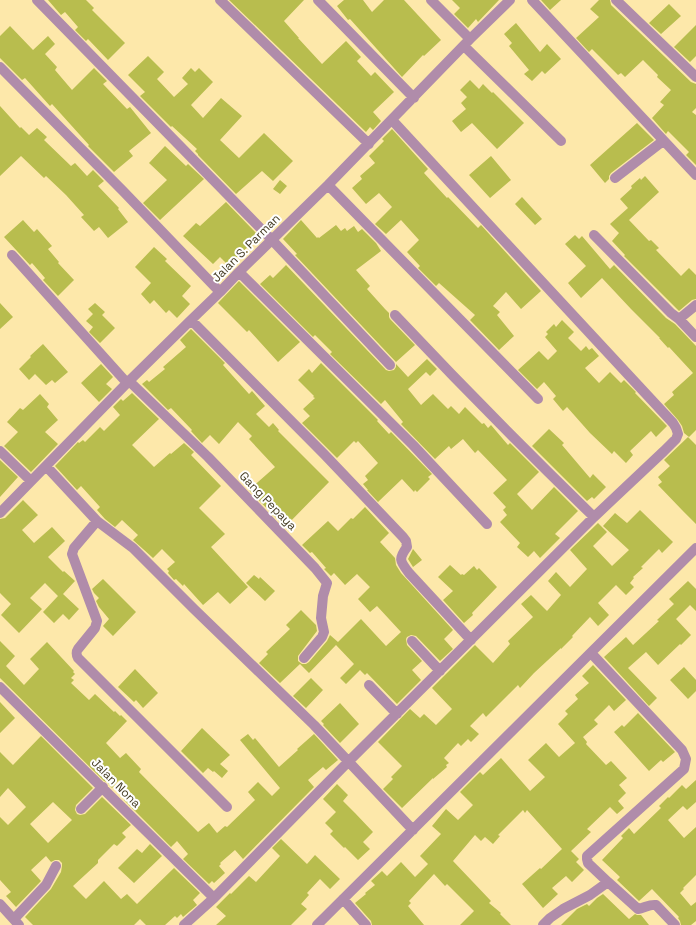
<svg xmlns="http://www.w3.org/2000/svg" width="696" height="925" viewBox="0 0 696 925" font-family="'Space Grotesk',sans-serif">
	<style>
		.building { fill: #b8bd4e; fill-rule: evenodd }
		.lines { fill: none; stroke-linecap: round; stroke-linejoin: round }
		.minor { stroke: #b08caa; stroke-width: 10 }
		.labels { text-anchor: middle; dominant-baseline: central; stroke-width: 4; stroke-linejoin: round; paint-order: stroke }
		.street-label { font-size: 12px; fill: #453c23; stroke: #fff }
	</style>
	<rect width="100%" height="100%" fill="#fde8aa"/>
	<path class="building" d="M48 0H86L94 8 92 10 125 43 108 60 88 39 86 41 75 30 78 27 65 12 61 15Z
		M229 0H304L284 21 299 38H298L322 64 346 41 361 57 357 61 371 76 375 72 394 92 373 112 381 121 373 130 370 127 366 132Z
		M344 0H363L372 12 384 0H404L441 40 424 56 423 55 402 77 350 19 348 20 337 6Z
		M452 0H499L478 22 476 19 468 28 454 14 460 8Z
		M541 0H561L550 10Z
		M599 0H610L611 5 691 82 696 84V108L692 112 696 115V165L686 155 689 152 668 131 666 134 652 118 664 105 660 102 671 90 657 77 658 75 643 60 625 77 621 73 618 75 592 49 589 52 576 38 599 17 590 9Z
		M669 4 681 16 661 34 649 23Z
		M516 23 540 52 547 44 561 59 545 74 542 71 532 81 524 74 529 70 509 46 512 43 504 34Z
		M696 25V56L690 62 674 47Z
		M10 26 33 50 48 36 55 44 45 54 57 67 55 70 72 90 94 68 107 81 103 84 127 109 130 107 151 133 129 151 133 156 114 172 88 146 89 145 52 104 50 106 25 78 22 80 0 58V36Z
		M148 56 164 72 157 79 174 97 188 84 182 78 191 68 195 72 199 68 213 82 191 105 203 118 221 98 242 116 220 140 239 158 264 133 293 161 273 181 262 171 236 194 198 155V154L195 151 197 149 172 126 171 127 140 96 145 92 128 75Z
		M470 80 479 89 483 84 492 93 493 92 524 123 497 149 472 123 461 132 452 121 466 109 461 103 467 97 460 90Z
		M0 106 20 128 21 127 29 135 37 128 47 137 44 140 71 166 75 163 87 176 93 170 104 181 98 186 119 208 118 209 128 222 108 238 99 227 94 231 81 217 84 215 66 195 46 176 44 178 21 156 0 176Z
		M637 123 654 140 611 173 609 176V179L605 183 590 165Z
		M392 129 428 169 424 173 447 198 448 197 478 228 481 225 541 291 521 309 506 292 493 306 500 312 497 315 514 336 499 350 470 320 475 315 439 283 436 286 418 268 420 266 407 252 419 240 401 220 386 234 375 224 392 207 379 193 366 204 352 188 362 179 360 176 375 163 369 156 384 141 382 139Z
		M165 146 186 166 188 164 204 179 160 220 143 203 167 180 149 163Z
		M491 156 511 180 490 198 469 175Z
		M645 176 659 192 629 220 649 241 651 240 659 248 656 250 681 276 689 268 696 275V299L692 300 679 311 624 256 625 255 612 241 619 233 610 224 628 208 620 199 632 188 631 186 640 178 641 180Z
		M280 180 287 186 280 194 273 189Z
		M522 197 542 219 535 225 515 204Z
		M226 202 259 236 235 259 237 261 231 268 220 257 213 264 183 236 196 223 200 226Z
		M23 220 34 232 37 229 52 246 48 249 59 262 58 263 74 280 58 296 43 280 45 278 32 263 30 265 4 237Z
		M301 220 317 238 318 237 319 238 336 225 341 231 345 228 347 231 354 226 358 232 362 229 376 243 381 251 356 270 370 286 367 289 385 309 389 313V317L390 319 415 345 396 362 295 255 297 254 283 239Z
		M575 235 579 239 582 236 610 269 614 265 666 318 675 324 696 346V430L689 437 684 433 682 426 678 420 664 404 674 395 672 392 693 373 669 347 668 348 659 338H660L631 309 602 278 581 298 568 283 586 266 565 244Z
		M154 247 167 259 165 261 191 286 182 296 190 304 177 318 169 310 166 313 154 300 150 304 141 294 151 283 135 267Z
		M286 265 386 370 389 371 394 370 396 367V364L408 377 427 359 437 369 430 376 426 372 408 389 421 405 433 394 448 409 451 406 459 414 465 407 482 424 484 423 488 428 491 425 508 445 510 443 539 472 517 494 532 510 554 487 578 511 555 534 560 538 540 558 534 551 528 557 517 547 520 543 500 522 507 515 503 510 506 507 493 493 507 480 478 450 475 453 463 439 451 449 449 446 435 459 401 424 403 422 385 400 381 404 330 354 332 352 315 335 313 337 260 284 270 275 273 278Z
		M239 281 300 342 278 362 249 330 247 332 218 303Z
		M0 303 13 317 0 329Z
		M95 303 105 312 102 315 115 328 100 343 89 332 93 327 86 321 93 314 88 309Z
		M562 320 574 332 568 338 581 351 586 346 589 350 592 348 599 356 585 368 599 383 610 372 621 383 624 380 636 392 635 393 667 426 656 437 651 431 630 451 633 455 626 463 614 451 612 454 590 433 567 407 563 411 553 399 556 396 544 382 537 389 518 370 539 351 548 360 557 351 545 337 548 334 546 332 554 324 556 327Z
		M191 329 225 363 223 365 249 394 252 391 265 406 256 414 269 427 273 423 279 430 278 431 329 482 285 527 249 490 275 467 249 439 252 436 238 422 219 444 210 435 202 443 191 431 192 430 171 408 168 410 142 384 147 380 149 382 165 369 163 367 186 347 180 340Z
		M43 344 68 372 55 383 52 380 46 385 35 374 29 380 19 369 31 357 30 356Z
		M321 363 378 420 377 421 389 434 391 432 432 474 428 477 430 479 417 492 415 490 414 492 402 479 378 502 367 490H368L363 484 368 480 365 476 378 463 358 441 356 443 354 441 337 458 302 423 310 416 303 409 315 398 313 397 314 396 298 380 309 369 312 373Z
		M101 364 113 377 106 384 112 389 99 402 81 383Z
		M132 393 159 419 132 445 154 467 170 453 171 454 184 443 194 452 191 455 221 486 199 508 225 534 211 547 248 587 230 604 218 592 203 605 184 584 183 586 176 579 174 580 168 573 169 571 167 569 175 562 162 549 153 558 133 540 138 535 122 520 115 527 105 519 97 510 100 507 81 486 77 490 55 466 78 442 79 443 83 440 85 442 100 427 104 431 120 415 113 407 121 399 123 401Z
		M40 394 49 404 47 407 58 420 45 432 58 444 31 472 4 446 18 432 7 422 20 408 23 410Z
		M549 429 564 443 562 445 590 478 593 474 606 487 594 499 592 497 587 501 532 446Z
		M688 437 696 445V524L682 510 658 485 662 482 658 477 670 466 664 460Z
		M0 460 18 477 0 497Z
		M23 500 38 515 22 530 34 543 52 527 65 541 48 557 63 572 64 571 75 581 63 594 79 609 69 620 63 614 54 623 43 612 58 596 45 583 30 598 42 609 19 633 1 615 11 604 0 593V519L5 518Z
		M365 507 389 533 380 542 395 558 396 565 401 573 453 630 444 639 453 649 440 661 416 636 411 635 407 637 406 639 407 645 422 661 412 670 421 680 397 704 367 673 365 675 360 670 346 684 340 678 354 664 336 645 309 673 300 664 280 683 259 663 268 654 266 652 290 629 286 625 301 610 316 625 317 631 298 656V661L302 664H306L309 662 327 641 330 635 338 642 361 619 386 646 401 632 377 606 370 612 358 599 370 587 357 574 345 585 334 573 331 576 324 569 326 568 312 552 310 553 302 545 328 521 338 531 351 518 353 519Z
		M640 510 673 542 662 553 659 549 641 567 643 568 633 577 634 578 630 583 634 587 626 595 616 585 598 603 609 615 598 626 590 617 572 636 573 637 561 649V648L534 673 520 688 518 685 486 717 483 713 470 726 479 734 471 742 468 739 461 746 458 743 444 758 449 763 446 765 447 767 433 779V778L402 808 383 789 393 779 391 777 402 766 378 742 410 709 420 718 424 714 436 725 452 709 432 688 475 645 493 663 510 644 508 641 533 617 521 604 531 595 547 611 561 595 548 581 556 572 570 587 587 569 570 550 598 523 607 532 593 546 612 566 629 550 603 526 615 513 627 523Z
		M413 549 422 560 413 567 408 559Z
		M450 565 461 575 462 574 464 575 474 566 477 570 479 568 497 587 472 613 473 615 464 623 443 600 453 591 438 577Z
		M254 575 259 579 260 577 275 591 265 601 246 583Z
		M103 579 136 612 113 636 103 626 109 619 99 607 96 601 99 598 94 593 92 589Z
		M688 581 696 589V611L690 605 676 619 691 635 681 645 680 644 658 665 646 652 628 668 657 698 649 706 604 657 626 637 633 645 659 621 657 620 674 604 669 599Z
		M0 641 15 656 6 666 24 685 39 669 30 659 47 642 74 671 73 672 75 674 71 678 74 680 71 683 89 700 95 694 114 712 115 711 120 716 121 715 127 721 106 743 120 758 126 753 141 769 139 772 198 832 209 823 217 833 225 826 227 827 255 800 248 792 258 782 272 796 280 788 240 740 248 734 253 740 255 738 279 767 298 750 297 749 314 734 338 760 326 770 323 767 308 780 314 787 243 859 235 850 220 863 221 864 219 866 225 873 214 883 212 881 209 884 183 859 188 854 177 841 171 847 124 800 131 793 119 780 112 788 107 782 104 781 0 678Z
		M593 665 626 700 614 711 609 705 594 720 598 724 583 737 587 742 586 744 606 765 611 761 627 778 619 785 626 793 618 801 624 808 617 814 610 807 587 829 591 832 571 851 579 859 576 862 584 870 572 882 566 876 552 888 558 894 543 908 522 884 540 868 541 869 562 849 527 810 525 813 523 810 498 835 500 836 493 844 485 837 481 841 475 835 453 861 491 901 489 903 501 913 500 914 511 925H460L474 911 447 884 445 886 434 874 409 901 411 903 408 906 424 925H372L371 921 355 903 366 894 365 893 375 885 371 881 382 871 387 876 401 862 415 877 428 864 420 856 441 834 432 826 446 809 458 820 473 805 460 792 480 772 483 775 501 758 530 791 545 777 528 760 546 743 559 757 575 743 558 724 568 714 565 711 578 699 575 695 589 683 582 676Z
		M684 667 696 680V691L688 699 670 680Z
		M135 669 158 693 143 708 136 700 134 702 118 687Z
		M311 678 323 690 306 708 293 696Z
		M0 702 15 718 0 733Z
		M340 703 359 724 340 743 323 725 324 724 321 721Z
		M638 713 675 752 663 762 661 760 649 771 614 732 622 725 624 727Z
		M202 728 230 755 220 764 228 771 222 778 214 771 213 772 208 768 203 773 181 751Z
		M41 736 93 788 76 805 75 810 77 814 80 815 85 814 102 797 131 825 122 833 126 837 117 846 114 844 98 860V863L73 886 86 899 104 881 121 899 127 894 137 904 174 868 200 893 193 900 197 905 183 917 181 914 177 918 175 916 165 925H146L140 919 134 925H33L25 917 51 889 61 872 62 866V863L59 860H55L51 862 46 856 31 870 41 881 16 907 6 896 11 892 0 880V817L8 825 26 807 8 788 0 797V752L13 765ZM53 802 72 820 48 843 30 824Z
		M696 780V802L687 810 683 806 668 820 684 838 696 827V875L683 888 684 889 680 893 691 906 696 902V921L691 925H681L680 921 678 918 679 917 652 889 639 901 617 880 620 877 602 860 623 838 621 836 629 828 634 834 661 808 659 806 668 797 669 798 682 785 686 789Z
		M337 784 348 795 343 801 355 813 373 832 363 842 370 849 358 860 345 847 344 848 330 834 333 831 325 823 336 812 323 799Z
		M281 839 307 864 315 855 340 879 330 889 320 879 307 893 309 895 301 904 307 909 291 925H216L226 916 216 907 230 893 231 894 249 876 256 882 280 856 272 848Z
		M150 844 162 856 134 883 118 868 137 849 142 853Z
		M603 894 629 919 635 914 637 915H641L649 925H561L577 909 587 904 589 906 597 898Z"/>
	<g class="lines">
		<path class="minor" d="M37 0 272 240 390 365
			M220 0 369 144
			M318 0 414 98
			M431 0 470 39
			M532 0 696 175
			M616 0 696 77
			M464 46 561 141
			M0 67 123 191 220 292
			M615 178 663 141
			M328 185 538 399
			M594 235 671 313 679 319 696 305
			M12 255 127 383
			M239 272 413 445 487 524
			M395 315C460 384 526 451 594 517
			M679 319 696 337
			M191 320 324 454 403 537 406 541 407 547C398 559 400 561 409 573L471 640
			M129 381 208 457 315 568 327 583 323 596 321 618 324 632 322 637 304 658
			M0 451 31 481
			M46 466 97 521 133 548 194 609 314 725 413 830
			M0 513 127 383 191 320 220 292 239 272 328 185 470 39 510 0
			M97 521 74 548 72 554 97 621 95 628 78 649C76 652 76 654 78 658L227 807
			M412 641 440 671
			M369 685 397 714
			M0 687 214 898
			M81 809 103 787
			M608 882 638 909C644 908 650 904 656 905L675 925
			M343 899 366 925
			M0 904 19 925
			M14 919 46 885 56 866
			M184 925 214 898 349 761 594 517 664 451 676 439 678 434 676 428 673 423 392 120
			M317 925 696 548
			M543 925 550 918 563 909 590 895 608 882 588 863 587 859V856L684 769 686 759 682 750 591 653"/>
	</g>
	<g class="labels">
		<g class="street-label">
			<text transform="translate(246 248) rotate(-45)">Jalan S. Parman</text>
			<text transform="translate(268 501) rotate(46)">Gang Pepaya</text>
			<text transform="translate(116 783) rotate(45)">Jalan Nona</text>
		</g>
	</g>
</svg>
